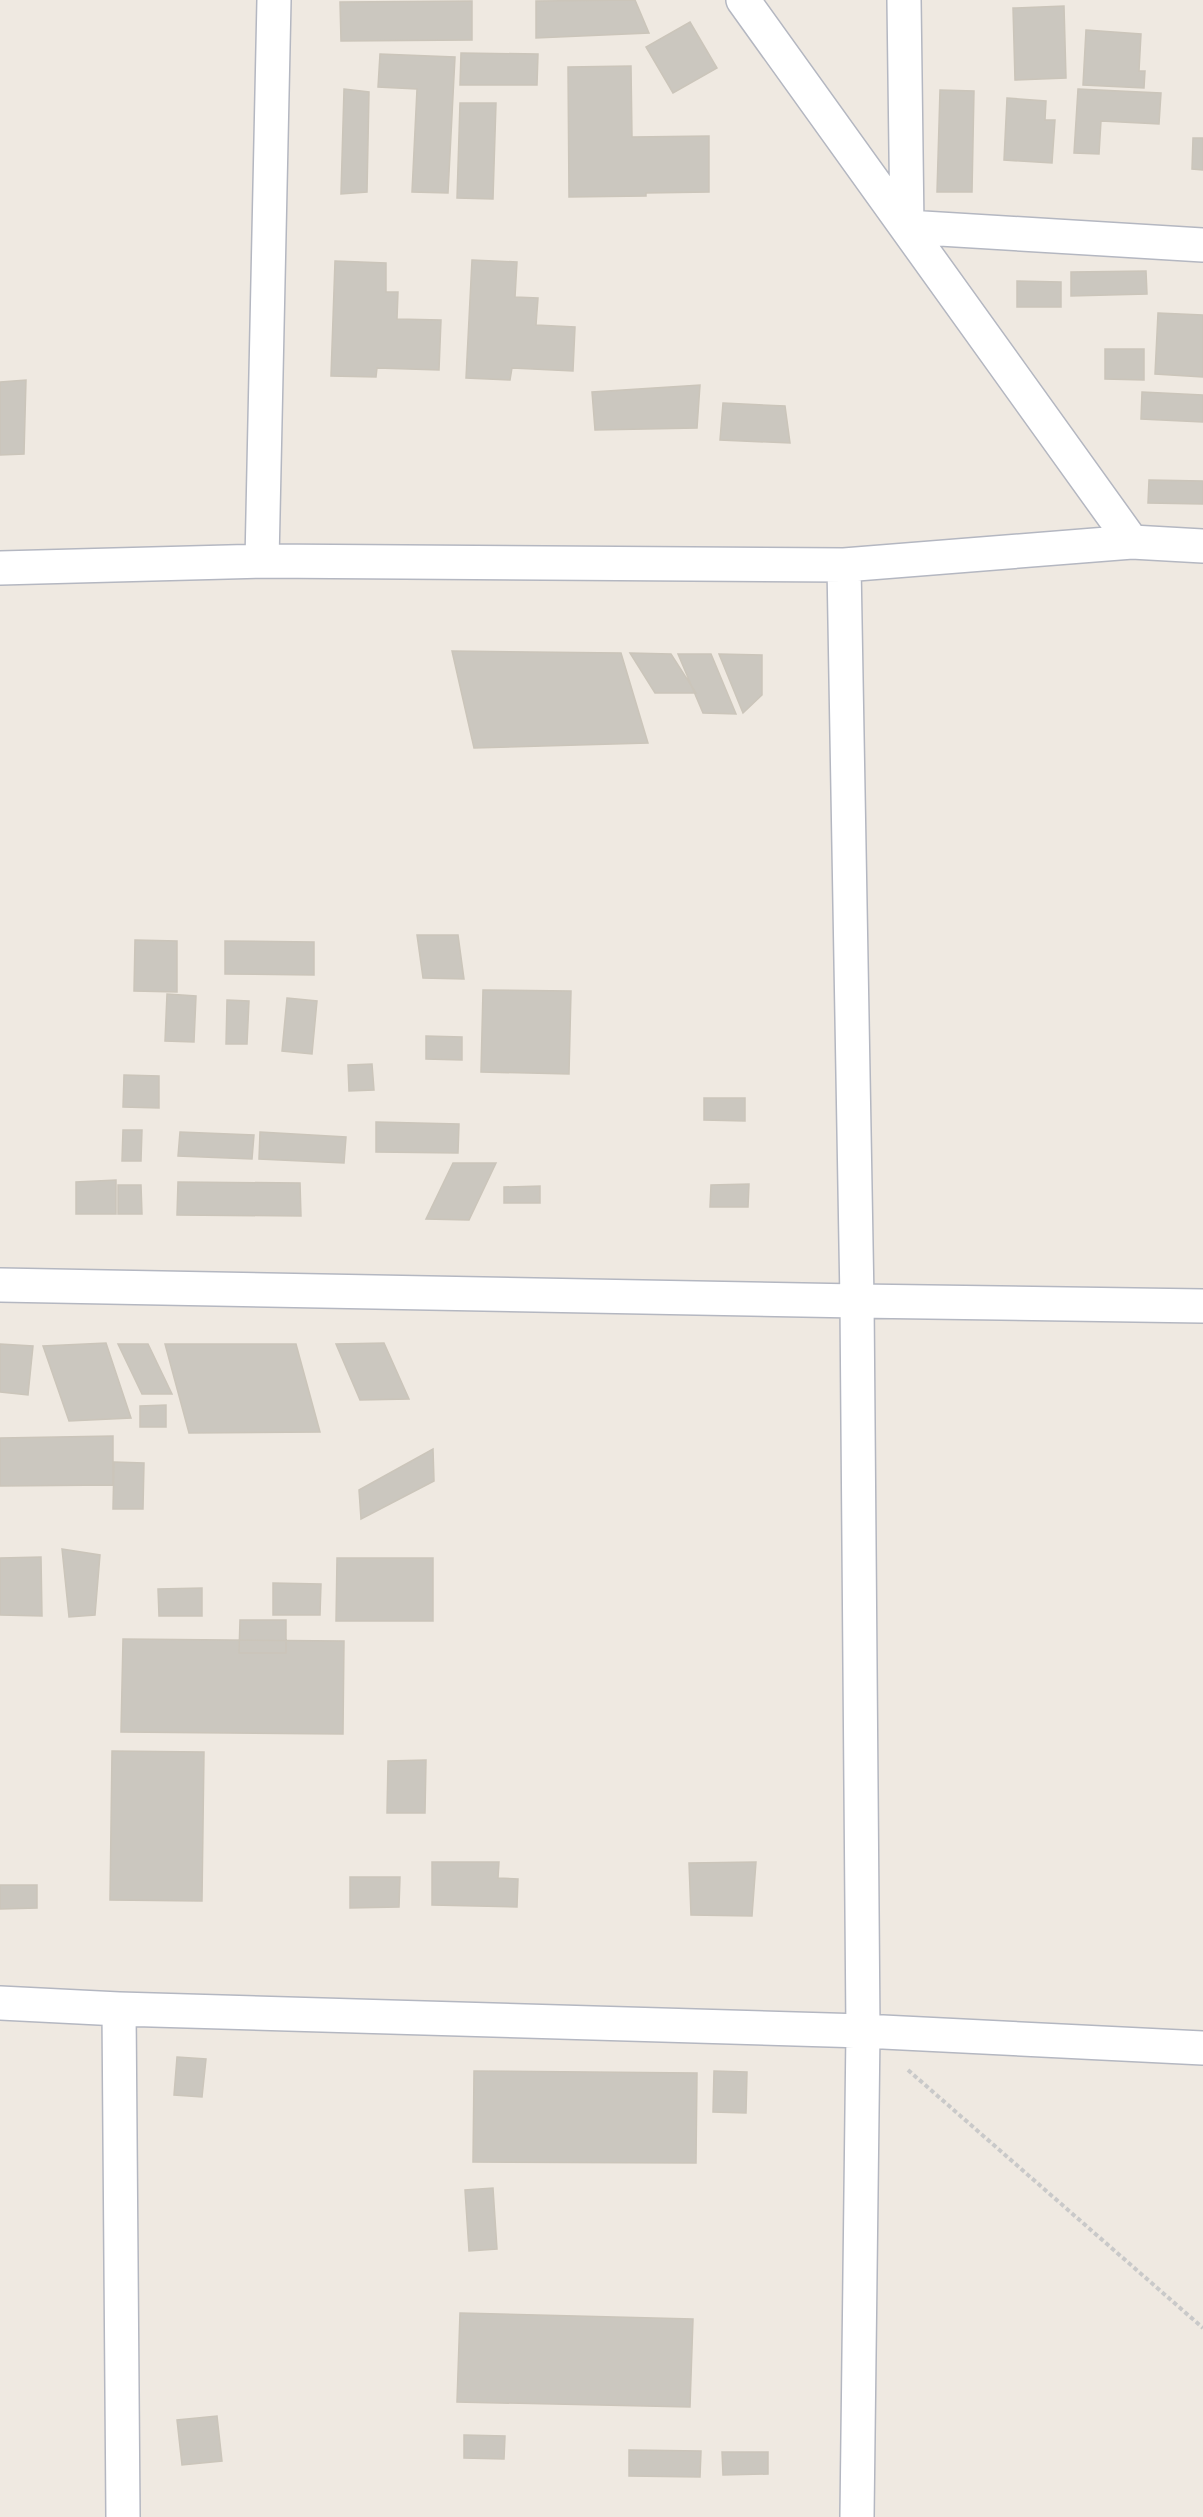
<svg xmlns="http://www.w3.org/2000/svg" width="1203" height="2517" viewBox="0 0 1203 2517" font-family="Arial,sans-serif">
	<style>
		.building { fill: #cbc7bf; stroke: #cbc5ba; stroke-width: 1.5 }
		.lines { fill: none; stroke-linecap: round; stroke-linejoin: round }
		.street-casing { stroke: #b4b7c1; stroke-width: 36 }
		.path { stroke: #c9c9c9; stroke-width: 4; stroke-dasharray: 4.5 3; stroke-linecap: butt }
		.street { stroke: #fff; stroke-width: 33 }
	</style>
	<rect width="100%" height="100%" fill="#efe9e1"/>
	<path class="building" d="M635 0 649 33 536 38V1Z
		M472 1V40L341 41 340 2Z
		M1064 6 1066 78 1015 80 1013 8Z
		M690 22 717 68 673 93 646 47Z
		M1086 30 1141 34 1139 71H1145L1144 88 1083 85Z
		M461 53 538 54 537 85H460Z
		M380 54 455 57 448 193 412 192 417 89 378 87Z
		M631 66 632 137 709 136V192L646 193V196L569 197 568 67Z
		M344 89 369 92 367 192 341 194Z
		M1078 89 1161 93 1159 124 1101 121 1099 154 1074 153Z
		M940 90 974 91 972 192H937Z
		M1007 98 1046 101 1045 120H1055L1052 163 1004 160Z
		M460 103H496L493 199 457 198Z
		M1193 138H1203V170L1192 169Z
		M472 260 517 262 515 297 538 298 536 325 575 327 573 371 512 368 510 380 466 378Z
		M335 261 386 263V292H398L397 319 441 320 439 370 377 368 376 377 331 376Z
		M1146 271 1147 294 1071 296V272Z
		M1017 281 1061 282V307H1017Z
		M1158 313 1203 315V377L1155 374Z
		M1105 349H1144V380L1105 379Z
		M26 380 24 454 0 455V382Z
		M700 385 697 428 595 430 592 392Z
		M1142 392 1203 395V422L1141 419Z
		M723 403 785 406 790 443 720 440Z
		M1149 480 1203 481V504L1148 503Z
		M452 651 621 653 648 743 474 748Z
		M630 653 671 654 696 693H655Z
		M678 654H711L736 714 703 713Z
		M719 654 762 655V695L743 713Z
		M417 935H458L464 979 423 978Z
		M135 940 177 941V992L134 991Z
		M225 941 314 942V975L225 974Z
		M483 990 571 991 569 1074 481 1072Z
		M167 994 196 996 194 1042 165 1041Z
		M287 998 317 1001 312 1054 282 1051Z
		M227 1000 249 1001 247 1044H226Z
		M426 1036 462 1037V1060L426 1059Z
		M372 1064 374 1090 349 1091 348 1065Z
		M124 1075 159 1076V1108L123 1107Z
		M704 1098H745V1121L704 1120Z
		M376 1122 459 1124 458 1153 376 1152Z
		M123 1130H142L141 1161H122Z
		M180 1132 254 1135 252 1159 178 1156Z
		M260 1132 346 1137 344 1163 259 1159Z
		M453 1163H496L469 1220 426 1219Z
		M116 1180V1214H76V1182Z
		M178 1182 300 1183 301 1216 177 1215Z
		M749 1184 748 1207H710L711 1185Z
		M118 1185H141L142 1214H118Z
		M540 1186V1203H504V1187Z
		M106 1343 131 1418 69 1421 43 1346Z
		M384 1343 409 1399 360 1400 336 1344Z
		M0 1344 33 1346 28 1395 0 1392Z
		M118 1344H148L172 1394H142Z
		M165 1344H296L320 1432 189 1433Z
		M166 1405V1427H140V1406Z
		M113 1436V1485L0 1486V1438Z
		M433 1449 434 1481 361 1519 359 1490Z
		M114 1462 144 1463 143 1509H113Z
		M62 1549 100 1555 95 1615 69 1617Z
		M41 1557 42 1616 0 1615V1558Z
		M337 1558H433V1621H336Z
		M273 1583 321 1584 320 1615H273Z
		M202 1588V1616H159L158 1589Z
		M240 1620H286V1653H239Z
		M123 1639 344 1641 343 1734 121 1732Z
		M112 1751 204 1752 202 1901 110 1900Z
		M426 1760 425 1813H387L388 1761Z
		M432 1862H499L498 1878 518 1879 517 1907 432 1905Z
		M756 1862 752 1916 691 1915 689 1863Z
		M350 1877H400L399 1907 350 1908Z
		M0 1885H37V1908L0 1909Z
		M177 2057 206 2059 202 2097 174 2095Z
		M474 2071 697 2073 696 2163 473 2162Z
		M714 2071 747 2072 746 2113 713 2112Z
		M493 2188 497 2249 469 2251 465 2190Z
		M460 2313 693 2319 690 2407 457 2402Z
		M217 2416 222 2461 182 2465 177 2420Z
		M464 2435 505 2436 504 2459 464 2458Z
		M629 2450 701 2451 700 2477 629 2476Z
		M722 2452H768V2474L723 2475Z"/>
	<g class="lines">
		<defs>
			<path id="street" d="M743 0 1132 542
				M904 0 907 227 1203 245
				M262 561 274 0
				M844 565 857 1301 863 2031 857 2517
				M0 568 262 561 844 565 1132 542 1203 546
				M0 1285 857 1301 1203 1306
				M0 2003 119 2009 863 2031 1203 2048
				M119 2009 123 2517"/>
		</defs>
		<use href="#street" class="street-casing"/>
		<path class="path" d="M908 2070 1203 2328"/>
		<use href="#street" class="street"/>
	</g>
</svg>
